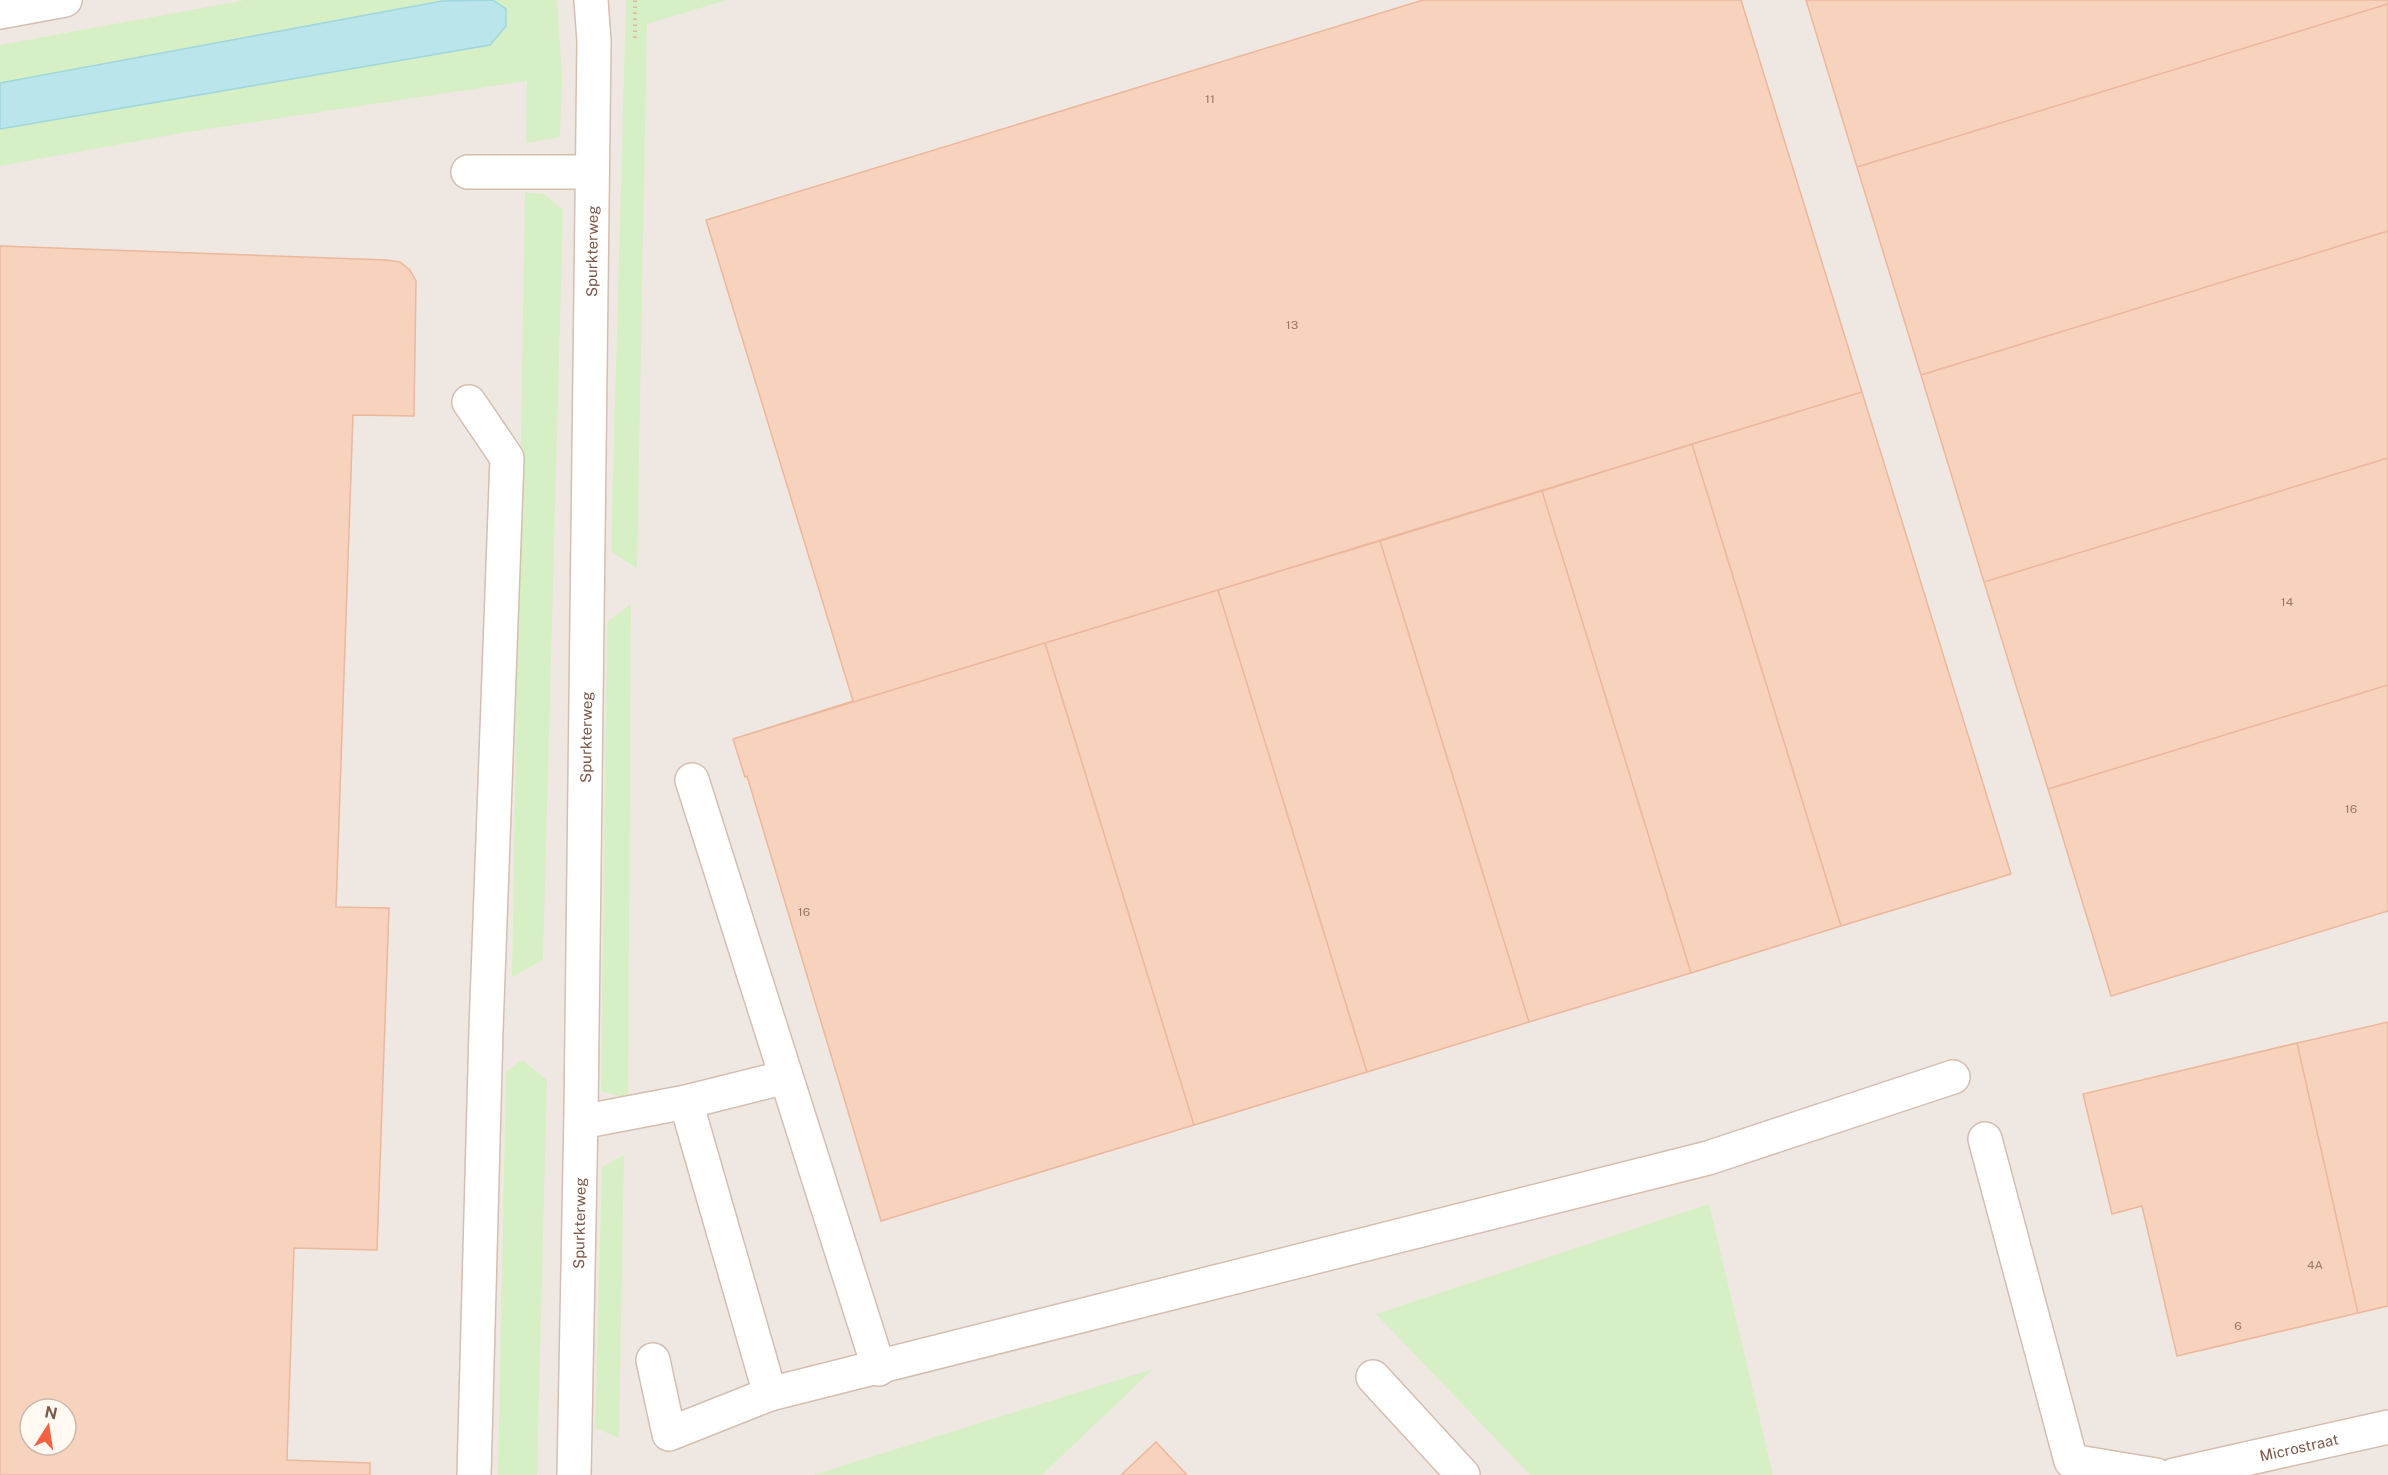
<svg xmlns="http://www.w3.org/2000/svg" width="2388" height="1475" viewBox="0 0 2388 1475" font-family="'Public Sans',sans-serif">
	<style>
		.industrial { fill: #efe8e2; fill-rule: evenodd }
		.green { fill: #d7efc4 }
		.water { fill: #bae6eb; stroke: #9fd7de; stroke-width: 1.5 }
		.building { fill: #f7d2bd; stroke: #ecb79b; stroke-width: 1.5; fill-rule: evenodd }
		.lines { fill: none; stroke-linecap: round; stroke-linejoin: round }
		.minor-casing { stroke: #d5beaf; stroke-width: 36 }
		.path { stroke: #ddb59f; stroke-width: 4; stroke-dasharray: 1.5 4.5; stroke-linecap: butt }
		.minor { stroke: #fff; stroke-width: 33 }
		.labels { text-anchor: middle; dominant-baseline: central; stroke-width: 5; stroke-linejoin: round; paint-order: stroke }
		.number-label { font-size: 12px; fill: #9c7765 }
		.street-label { font-size: 15px; fill: #7d5948; stroke: #fff9f1 }
	</style>
	<rect width="100%" height="100%" fill="#fef5e8"/>
	<path class="industrial" d="M0 0H2388V1475H0ZM30 1409H66V1445H30Z"/>
	<path class="green" d="M245 0H458L442 1 0 83V45Z
		M493 0H557L562 75 560 137 526 143 527 81 188 132 0 166V129L489 45 506 9Z
		M626 0H727L647 24 637 569 611 551Z
		M525 192 544 194 563 210 543 960 512 977Z
		M631 604 628 1099 601 1091 607 622Z
		M522 1060 547 1080 537 1475H498L506 1072Z
		M624 1155 619 1438 595 1428 602 1167Z
		M1709 1204 1773 1475H1530L1376 1314Z
		M1153 1369 1042 1475H813Z"/>
	<path class="water" d="M493 0 506 9V26L490 45 0 129V83L442 1Z"/>
	<path class="building" d="M1423 0H1741L1862 392 733 739 853 701 706 220Z
		M1806 0H2388V4L1857 167Z
		M2388 4V231L1921 375 1857 167Z
		M2388 231V458L1984 582 1921 375Z
		M0 246 387 260 400 262 410 270 416 281 414 416 353 415 336 907 389 908 377 1250 294 1248 287 1460 370 1463V1475H0ZM30 1409H66V1445H30Z
		M1862 392 2011 874 1841 926 1692 444Z
		M1692 444 1841 926 1691 973 1542 491Z
		M2388 458V685L2048 789 1984 582Z
		M1542 491 1691 973 1529 1022 1380 541Z
		M1380 541 1529 1022 1367 1072 1218 590Z
		M1218 590 1367 1072 1194 1125 1045 643Z
		M1045 643 1194 1125 881 1221 747 776 745 777 733 739Z
		M2388 685V911L2111 996 2048 789Z
		M2388 1022V1306L2358 1313 2297 1043Z
		M2297 1043 2358 1313 2177 1356 2142 1206 2112 1214 2083 1094Z
		M1156 1442 1187 1475H1121Z"/>
	<g class="lines">
		<defs>
			<g id="minor">
				<path d="M0 12 65 0"/>
				<path d="M468 172H592"/>
				<path d="M469 402 507 458 486 1030 474 1475"/>
				<path d="M692 780 879 1369"/>
				<path d="M686 1102 770 1394"/>
				<path d="M581 1122 686 1102 786 1077"/>
				<path d="M1985 1139 2071 1461 2156 1475"/>
				<path d="M653 1360 669 1434 770 1394 1708 1158 1953 1077"/>
				<path d="M1373 1377 1463 1475"/>
				<path id="s1" d="M574 1475 581 1114 594 41 591 0"/>
				<path id="s2" d="M2174 1475 2388 1427"/>
			</g>
		</defs>
		<use href="#minor" class="minor-casing"/>
		<path class="path" d="M635 38V0"/>
		<use href="#minor" class="minor"/>
	</g>
	<g class="labels">
		<g class="number-label">
			<text x="1210" y="99">11</text>
			<text x="1292" y="325">13</text>
			<text x="2287" y="602">14</text>
			<text x="2351" y="809">16</text>
			<text x="804" y="912">16</text>
			<text x="2315" y="1265">4A</text>
			<text x="2238" y="1326">6</text>
		</g>
		<g class="street-label">
			<text stroke="none"><textPath href="#s1" startOffset="1224">Spurkterweg</textPath></text>
			<text stroke="none"><textPath href="#s1" startOffset="738">Spurkterweg</textPath></text>
			<text stroke="none"><textPath href="#s1" startOffset="252">Spurkterweg</textPath></text>
			<text stroke="none"><textPath href="#s2" startOffset="128">Microstraat</textPath></text>
		</g>
	</g>
	<g transform="translate(48 1427) rotate(12)"><circle r="28" fill="#fff9f1" stroke="#cbb9ad" stroke-width="1.5"/>
	<path d="M0-4.5L10 22L0 15L-10 22Z" fill="#f46242"/>
	<text y="-9" font-size="16" font-weight="bold" text-anchor="middle" fill="#7d5948">N</text>
	</g>
</svg>
